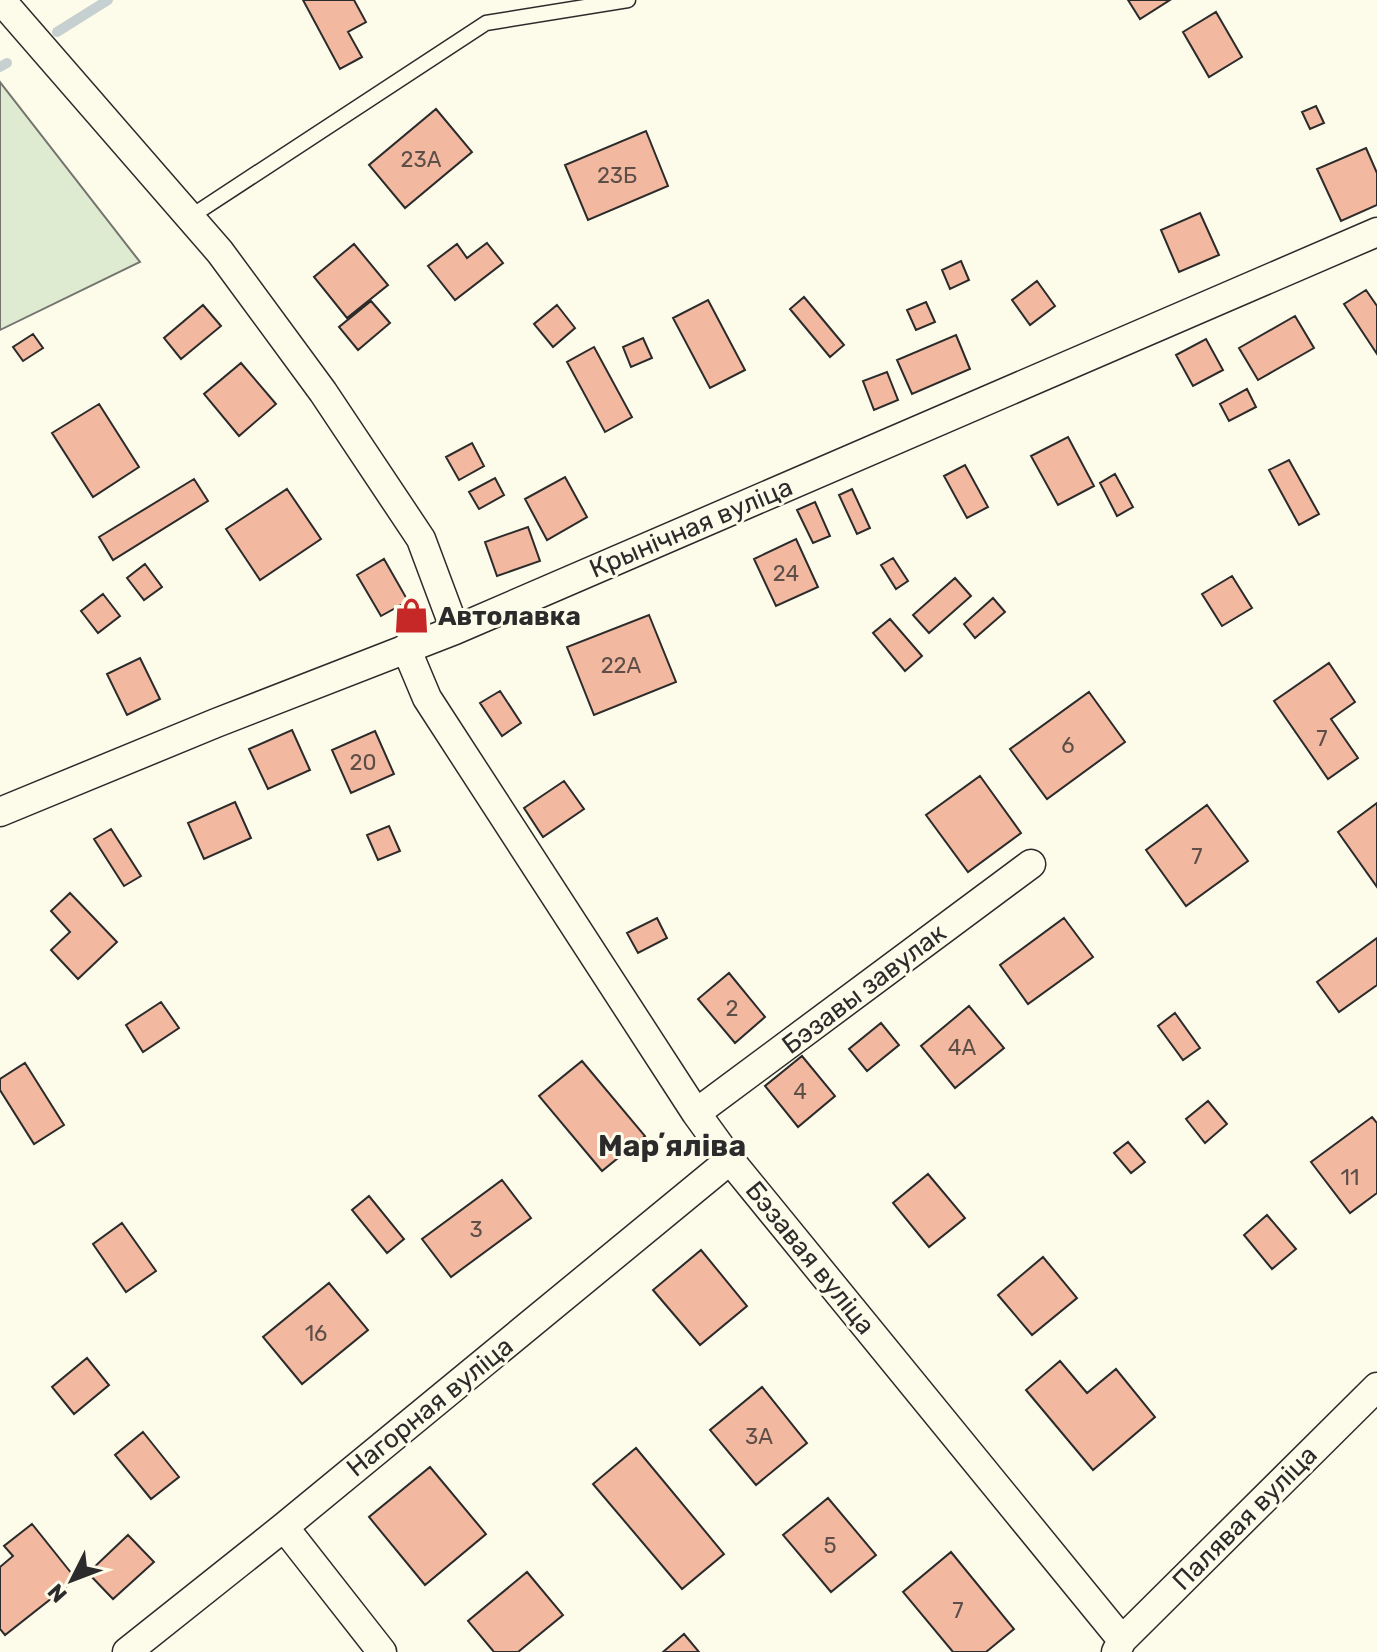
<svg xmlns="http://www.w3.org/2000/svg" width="1377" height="1652" viewBox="0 0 1377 1652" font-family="Rubik,sans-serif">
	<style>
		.green { fill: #deebd1; stroke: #74746e; stroke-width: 2 }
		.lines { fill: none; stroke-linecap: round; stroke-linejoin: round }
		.stream { stroke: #c7d0d0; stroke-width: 10 }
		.building { fill: #f2b8a0; stroke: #2b2b2b; stroke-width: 2 }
		.lane-casing { stroke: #2b2b2b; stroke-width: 17 }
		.street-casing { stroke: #2b2b2b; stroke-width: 31 }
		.lane { stroke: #fdfbea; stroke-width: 14 }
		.street { stroke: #fdfbea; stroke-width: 28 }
		.labels { text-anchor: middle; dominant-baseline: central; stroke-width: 6; stroke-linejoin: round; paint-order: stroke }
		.number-label { font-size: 22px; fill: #5d4e48 }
		.street-label { font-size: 26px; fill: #2b2b2b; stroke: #fdfbea }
		.poi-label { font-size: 26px; font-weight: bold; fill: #2b2b2b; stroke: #fdfbea; text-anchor: start }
		.quarter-label { font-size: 30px; font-weight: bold; fill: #2b2b2b; stroke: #fdfbea }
	</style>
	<rect width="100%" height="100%" fill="#fdfbea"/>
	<path class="green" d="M0 82 140 262 0 330Z"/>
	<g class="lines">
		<path class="stream" d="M57 32 108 0
			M0 67 7 63"/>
	</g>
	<path class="building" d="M303 0H354L366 22 348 32 362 57 340 69Z
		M1128 0H1170L1140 19Z
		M1216 12 1242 57 1209 77 1183 32Z
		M1316 106 1324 123 1310 129 1302 112Z
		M436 109 472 152 405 208 369 165Z
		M646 131 668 186 588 220 565 165Z
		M1366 148 1377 173V205L1341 221 1317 169Z
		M1200 213 1219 255 1179 272 1161 230Z
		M487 243 503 263 455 300 428 266 457 244 467 258Z
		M354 244 388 285 347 318 314 277Z
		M961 261 969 280 950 289 942 270Z
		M1037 281 1055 306 1030 325 1012 300Z
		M1366 290 1377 306V354L1344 304Z
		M804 297 844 345 830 357 790 309Z
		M708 300 745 370 710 388 673 318Z
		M371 301 390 323 358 350 339 327Z
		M926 302 935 322 916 330 907 310Z
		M203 305 221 326 181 359 164 338Z
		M557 305 575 328 553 347 534 324Z
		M1295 316 1314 348 1258 380 1239 348Z
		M33 334 43 348 23 361 13 347Z
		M956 335 970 369 912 394 897 360Z
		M643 338 652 358 631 367 623 347Z
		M1206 339 1223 370 1193 386 1176 355Z
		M594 347 632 417 605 432 567 362Z
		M241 363 276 404 239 436 204 394Z
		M887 372 898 400 874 410 863 381Z
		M1247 389 1256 407 1229 421 1220 404Z
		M99 404 139 467 93 497 52 433Z
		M1068 437 1094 486 1058 505 1031 456Z
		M472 443 484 466 459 480 446 457Z
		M1289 460 1319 514 1299 525 1269 470Z
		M965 465 988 507 967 518 944 476Z
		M1115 474 1133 507 1117 516 1100 483Z
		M565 477 587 517 547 540 525 499Z
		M495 478 504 495 479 509 469 492Z
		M194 479 208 501 113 560 99 537Z
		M287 489 321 539 260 580 226 529Z
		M852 489 870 528 857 534 839 495Z
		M815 502 830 536 813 543 797 510Z
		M528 527 540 561 497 576 485 542Z
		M796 539 818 587 776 606 754 559Z
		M893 558 908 581 896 589 881 565Z
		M384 559 408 601 381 616 357 575Z
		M145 564 162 587 144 600 127 578Z
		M1232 576 1252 608 1222 626 1202 594Z
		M955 578 971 596 929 633 913 615Z
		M103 594 120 616 98 633 81 611Z
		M993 598 1005 612 975 638 964 624Z
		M649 615 676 682 594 715 567 647Z
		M890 619 922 656 905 671 873 633Z
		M140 658 160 699 127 715 107 674Z
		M1329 663 1355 702 1331 719 1358 758 1328 779 1274 701Z
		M500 691 521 723 502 736 480 703Z
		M1089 692 1125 742 1047 799 1010 749Z
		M292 730 310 770 268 789 249 749Z
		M375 731 394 774 351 793 332 750Z
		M980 776 1021 833 968 872 926 815Z
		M564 781 584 809 543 837 524 808Z
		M235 802 251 838 204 859 188 823Z
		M1377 803V887L1338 832Z
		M1207 805 1248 861 1186 906 1146 850Z
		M389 826 400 851 378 860 367 835Z
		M111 829 141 876 124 886 94 839Z
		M70 893 117 942 78 979 51 950 70 932 51 911Z
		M657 918 667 938 638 953 627 933Z
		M1064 918 1093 957 1028 1004 1000 965Z
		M1377 938V985L1339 1012 1317 982Z
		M729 973 765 1017 735 1043 698 999Z
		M161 1002 179 1028 143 1052 126 1025Z
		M969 1006 1004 1048 955 1088 921 1046Z
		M1175 1013 1200 1048 1183 1060 1158 1026Z
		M881 1023 899 1045 867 1071 849 1049Z
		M802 1056 835 1096 798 1127 765 1086Z
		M582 1061 645 1136 602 1171 539 1096Z
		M25 1063 64 1125 34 1144 0 1090V1079Z
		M1208 1101 1227 1124 1205 1143 1186 1119Z
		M1372 1117 1377 1123V1193L1350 1213 1311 1162Z
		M1128 1142 1145 1162 1131 1173 1114 1153Z
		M928 1174 965 1218 929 1247 893 1203Z
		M502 1180 531 1218 451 1277 422 1239Z
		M369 1196 404 1239 387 1253 352 1210Z
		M1267 1215 1296 1249 1272 1269 1244 1235Z
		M122 1223 156 1271 126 1292 93 1244Z
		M701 1250 747 1306 700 1345 653 1290Z
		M1043 1257 1077 1298 1032 1335 998 1295Z
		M329 1283 368 1330 302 1384 263 1337Z
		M87 1358 109 1385 74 1414 52 1387Z
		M1060 1361 1087 1393 1116 1369 1155 1417 1093 1470 1026 1390Z
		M762 1387 807 1443 756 1485 710 1430Z
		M143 1432 179 1477 151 1499 115 1455Z
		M636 1448 724 1554 682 1589 593 1484Z
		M430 1467 486 1534 425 1585 369 1517Z
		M828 1498 876 1555 831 1592 783 1535Z
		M32 1524 76 1579 5 1635 0 1629V1567L13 1556 4 1546Z
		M128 1535 154 1562 113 1599 88 1573Z
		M951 1552 1014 1629 986 1652H953L903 1592Z
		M527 1572 563 1615 518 1652H494L468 1621Z
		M684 1634 699 1652H663Z"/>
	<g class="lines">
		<defs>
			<path id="lane" d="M190 217 486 23 628 0"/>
			<path id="street" d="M1 0 220 252 323 392 421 539 455 630
				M406 648 427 698 696 1113 730 1160 1122 1640
				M0 812 216 723 455 630 1377 232
				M696 1113 1031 864
				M284 1527 382 1652
				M127 1652 284 1527 730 1160
				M1116 1652 1122 1640 1377 1387"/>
		</defs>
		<use href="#lane" class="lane-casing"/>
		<use href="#street" class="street-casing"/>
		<use href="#lane" class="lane"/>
		<use href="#street" class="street"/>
	</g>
	<defs>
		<symbol id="shop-bare" viewBox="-9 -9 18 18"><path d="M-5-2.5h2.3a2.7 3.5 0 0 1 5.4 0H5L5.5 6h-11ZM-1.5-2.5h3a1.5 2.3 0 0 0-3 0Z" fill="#c62828" stroke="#fdfbea" stroke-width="2.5" paint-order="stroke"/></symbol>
	</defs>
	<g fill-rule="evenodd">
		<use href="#shop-bare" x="386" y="590" width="51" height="51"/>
	</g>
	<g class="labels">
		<g class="number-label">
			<text x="421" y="159">23А</text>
			<text x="617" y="175">23Б</text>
			<text x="786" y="573">24</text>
			<text x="621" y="665">22А</text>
			<text x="1322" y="738">7</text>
			<text x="1068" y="745">6</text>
			<text x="363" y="762">20</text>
			<text x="1197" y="856">7</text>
			<text x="732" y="1008">2</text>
			<text x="962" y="1047">4А</text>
			<text x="800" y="1091">4</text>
			<text x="1350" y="1177">11</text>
			<text x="476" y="1229">3</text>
			<text x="316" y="1333">16</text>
			<text x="759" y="1436">3А</text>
			<text x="830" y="1545">5</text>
			<text x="958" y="1610">7</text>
		</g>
		<g class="street-label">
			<text transform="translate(691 528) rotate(-23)">Крынічная вуліца</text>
			<text transform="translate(864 989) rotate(-37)">Бэзавы завулак</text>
			<text transform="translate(810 1258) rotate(51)">Бэзавая вуліца</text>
			<text transform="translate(430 1407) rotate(-39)">Нагорная вуліца</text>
			<text transform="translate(1245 1518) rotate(-45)">Палявая вуліца</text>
		</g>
		<g class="poi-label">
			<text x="438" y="616">Автолавка</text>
		</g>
		<g class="quarter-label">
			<text x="672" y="1146">Марʼяліва</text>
		</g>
	</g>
	<g transform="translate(72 1580) rotate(228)" stroke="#fdfbea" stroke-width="6" paint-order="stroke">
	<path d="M0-6L14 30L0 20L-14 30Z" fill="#2b2b2b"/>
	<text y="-12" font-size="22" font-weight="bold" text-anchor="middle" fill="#2b2b2b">N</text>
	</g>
</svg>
